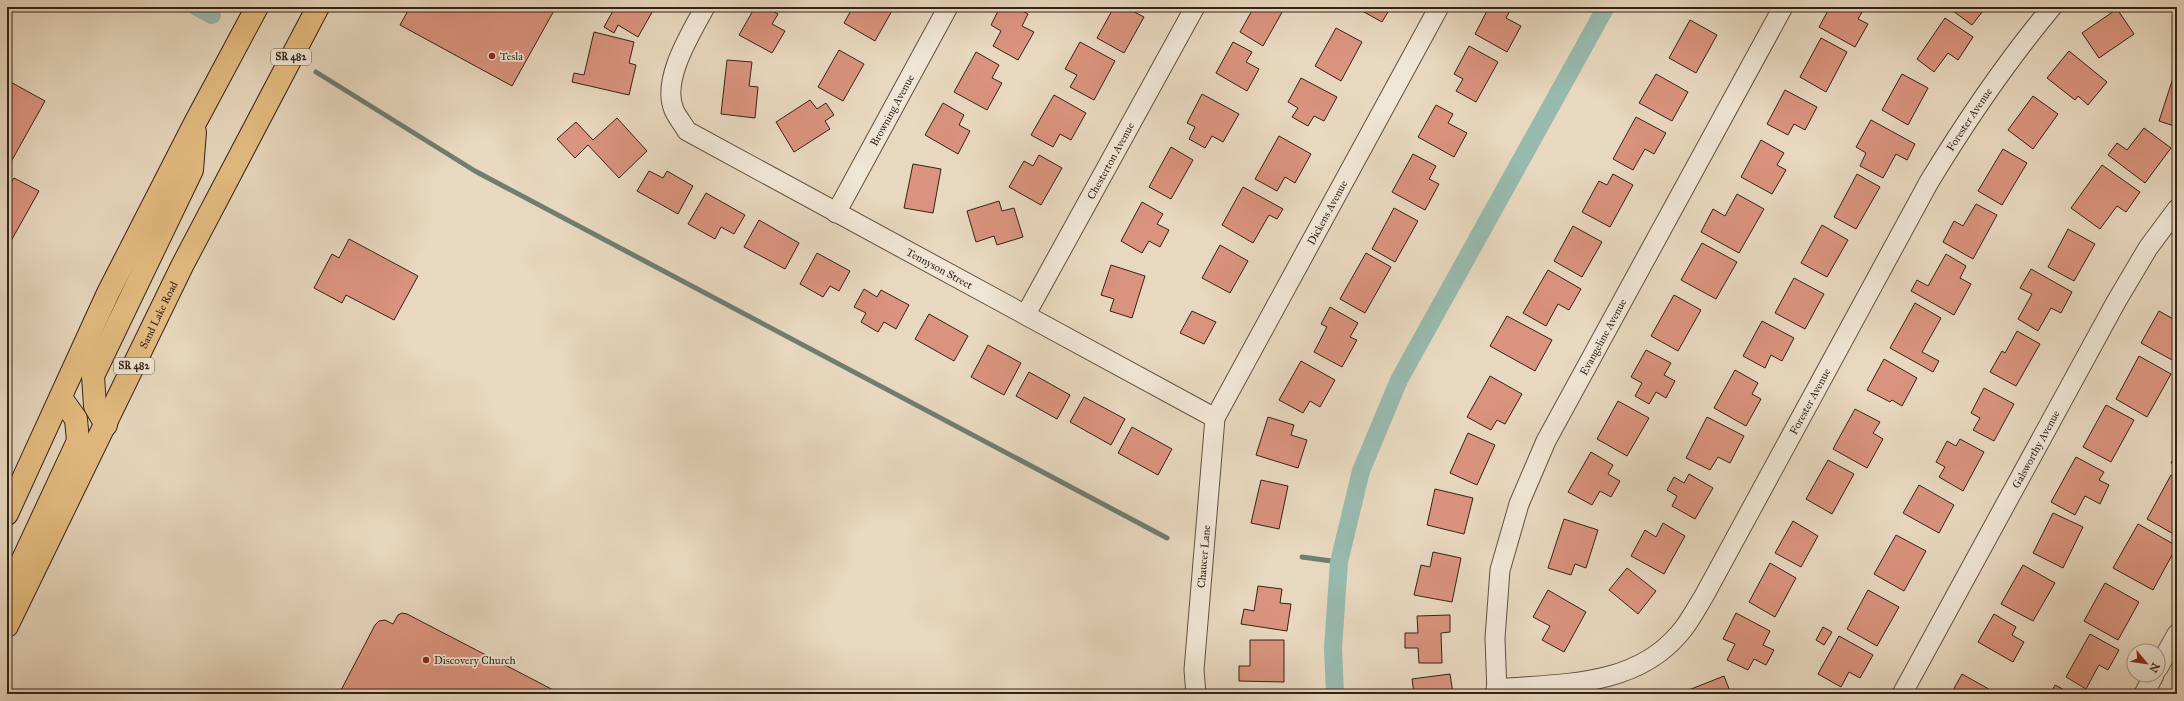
<svg xmlns="http://www.w3.org/2000/svg" width="2184" height="701" viewBox="0 0 2184 701" font-family="'IM FELL Great Primer',serif">
	<style>
		.lines { fill: none; stroke-linecap: round; stroke-linejoin: round }
		.stream { stroke: #707d71; stroke-width: 5 }
		.canal { stroke: #98baae; stroke-width: 18 }
		.building { fill: #da937e; stroke: #352216 }
		.minor-casing { stroke: #625040; stroke-width: 21 }
		.primary-casing { stroke: #352216; stroke-width: 24 }
		.minor { stroke: #f0e6d5; stroke-width: 19 }
		.primary { stroke: #e4bc80; stroke-width: 22 }
		.poi-dot { fill: #8f2418; stroke: #f0e6d5; stroke-width: 1.5 }
		.labels { text-anchor: middle; dominant-baseline: central; stroke-width: 3.5; stroke-linejoin: round; paint-order: stroke }
		.shield { fill: #f0e6d5; stroke: #6d5d4f; stroke-width: 1 }
		.shield-label { font-size: 10px; font-weight: bold; fill: #352216 }
		.poi-label { font-size: 11px; fill: #352216; stroke: #f0e6d5; text-anchor: start }
		.street-label { font-size: 11px; fill: #352216; stroke: #f0e6d5 }
	</style>
	<rect width="100%" height="100%" fill="#e8d8bf"/>
	<filter id="stains"><feTurbulence type="fractalNoise" baseFrequency=".005" numOctaves="4"/><feColorMatrix values="0 0 0 0 .2 0 0 0 0 .09 0 0 0 0 .02 0 0 0 .5 -.17"/></filter>
	<radialGradient id="worn" r=".72"><stop offset=".6" stop-color="#630" stop-opacity="0"/><stop offset="1" stop-color="#630" stop-opacity=".3"/></radialGradient>
	<g class="lines">
		<path class="stream" d="M316 72 475 171 1167 538
			M1302 557 1339 562"/>
		<path class="canal" d="M197 7 212 15
			M1335 694 1333 648 1339 562 1361 471 1399 380 1606 7"/>
	</g>
	<path class="building" d="M410 7H556L512 86 400 25Z
		M615 7H655L638 37 618 25 614 33 604 27Z
		M755 7H765L778 14 772 24 785 31 772 53 739 35Z
		M853 7H890L893 9 875 41 844 23Z
		M1000 7H1016L1028 14 1022 26 1034 32 1018 60 993 46 1001 31 991 25Z
		M1114 7H1125L1144 17 1124 53 1097 38Z
		M1254 7H1285L1263 46 1240 32Z
		M1355 7H1391L1382 22Z
		M1489 7H1512L1506 18 1521 26 1507 52 1475 34Z
		M1830 7 1839 9 1840 7H1865L1858 19 1868 24 1855 47 1819 27Z
		M1956 7H1986L1972 25 1953 11Z
		M2117 9 2134 34 2099 58 2082 33Z
		M1945 18 1973 37 1958 60 1948 53 1934 72 1917 59Z
		M1690 20 1717 35 1696 73 1669 58Z
		M1336 28 1362 42 1341 81 1315 66Z
		M594 32 634 42 629 63 636 65 629 95 572 82 574 73 584 75Z
		M1821 38 1847 52 1826 92 1800 77Z
		M1080 42 1115 61 1094 100 1070 87 1077 75 1065 69Z
		M1233 42 1252 52 1246 62 1259 69 1247 91 1216 73Z
		M1469 46 1498 62 1476 102 1456 91 1463 79 1454 74Z
		M839 50 864 64 843 101 818 87Z
		M2069 51 2107 82 2088 105 2078 96 2075 100 2047 78Z
		M976 52 999 65 992 78 1002 83 987 110 954 92Z
		M727 60 752 62 749 86 758 87 755 118 721 114Z
		M1656 74 1688 92 1672 121 1639 103Z
		M1902 74 1928 88 1908 125 1882 110Z
		M2174 75 2177 76V127L2159 121Z
		M1301 78 1337 97 1324 121 1314 116 1308 126 1292 117 1298 108 1288 102Z
		M7 80 45 101 7 169Z
		M1785 90 1817 107 1805 130 1794 124 1788 135 1767 124Z
		M1202 94 1239 114 1223 142 1212 136 1205 148 1189 139 1195 127 1187 123Z
		M1054 95 1086 113 1071 140 1060 134 1053 147 1031 135Z
		M2033 96 2058 114 2033 149 2008 130Z
		M810 100 817 109 826 103 834 115 825 121 830 129 794 152 776 122Z
		M943 103 964 115 959 125 970 131 958 154 925 135Z
		M1436 105 1453 114 1448 123 1467 133 1454 157 1418 137Z
		M1636 117 1666 133 1654 154 1645 149 1633 170 1613 159Z
		M617 118 647 151 619 178 588 145 575 158 557 139 576 122 593 140Z
		M1871 120 1915 144 1907 160 1896 154 1883 178 1860 166 1866 153 1856 147Z
		M2144 128 2171 148 2145 183 2108 155 2117 143 2127 150Z
		M1279 136 1311 154 1295 183 1285 177 1277 191 1255 179Z
		M1761 140 1784 153 1777 165 1786 170 1772 194 1741 177Z
		M1171 147 1193 160 1171 199 1149 187Z
		M2003 149 2027 163 2002 205 1978 191Z
		M1413 154 1436 166 1429 179 1439 184 1425 210 1392 192Z
		M1039 155 1062 168 1041 205 1009 187 1024 161 1033 166Z
		M913 164 941 169 933 213 904 208Z
		M2102 165 2140 192 2126 212 2117 206 2100 229 2071 208Z
		M649 171 663 178 667 171 693 186 678 214 637 191Z
		M1613 174 1633 185 1610 227 1582 212 1599 181 1607 185Z
		M1857 174 1880 187 1856 229 1834 217Z
		M14 178 39 191 7 248V189Z
		M1243 187 1283 209 1277 219 1269 215 1253 243 1222 225Z
		M706 193 745 215 734 234 721 227 715 239 688 224Z
		M1737 194 1764 209 1739 253 1701 232 1713 209 1725 216Z
		M999 201 1002 211 1014 208 1023 237 997 245 994 236 976 242 967 211Z
		M1142 202 1163 214 1157 224 1169 230 1160 247 1149 241 1142 253 1121 241Z
		M1976 204 1997 215 1973 259 1943 242 1954 221 1963 226Z
		M1394 208 1418 221 1395 262 1372 249Z
		M759 220 799 243 785 269 744 247Z
		M1822 225 1848 240 1827 277 1801 263Z
		M1573 226 1602 242 1582 277 1554 261Z
		M2068 229 2095 244 2074 281 2048 267Z
		M349 239 418 276 394 320 346 295 342 303 314 288 332 254 339 258Z
		M1702 243 1737 262 1716 299 1681 280Z
		M1220 245 1248 261 1230 293 1202 278Z
		M817 253 850 271 839 291 830 286 823 297 800 284Z
		M1366 253 1391 267 1365 313 1340 299Z
		M1946 254 1966 266 1960 278 1971 284 1954 315 1911 291 1917 280 1928 286Z
		M1111 265 1145 276 1132 318 1110 311 1114 299 1101 295Z
		M2031 269 2072 292 2061 313 2051 308 2038 331 2018 319 2032 294 2020 288Z
		M1548 270 1581 289 1569 310 1558 304 1546 326 1523 313Z
		M1794 278 1824 294 1805 329 1775 313Z
		M864 289 877 297 881 290 909 305 896 329 884 322 878 332 861 322 866 313 854 307Z
		M1674 295 1701 310 1678 351 1651 336Z
		M1915 303 1941 318 1922 352 1939 361 1933 372 1890 348Z
		M1330 307 1358 323 1350 337 1357 340 1342 367 1314 352 1327 327 1321 324Z
		M1192 311 1216 322 1204 344 1180 333Z
		M2159 311 2177 321V355L2174 361 2141 343Z
		M929 314 968 336 954 361 915 339Z
		M1507 316 1552 340 1535 371 1490 346Z
		M1762 321 1794 338 1782 361 1771 355 1765 368 1743 356Z
		M2017 331 2040 344 2016 386 1990 372 2002 351 2005 353Z
		M988 345 1021 363 1004 395 971 377Z
		M1646 350 1671 363 1664 375 1675 381 1666 398 1656 392 1649 404 1635 396 1642 383 1631 377Z
		M2139 356 2171 374 2147 417 2116 399Z
		M1884 359 1917 378 1902 406 1892 400 1890 402 1867 390Z
		M1301 361 1335 380 1320 407 1310 401 1303 413 1279 400Z
		M1735 370 1758 383 1752 394 1761 399 1746 426 1714 408Z
		M1029 372 1070 395 1057 419 1016 396Z
		M1490 376 1522 394 1505 424 1497 420 1491 430 1467 417Z
		M1984 388 2014 404 1994 441 1973 430 1980 418 1971 413Z
		M1084 397 1125 419 1111 445 1070 422Z
		M1618 401 1649 418 1627 456 1597 439Z
		M2106 405 2134 420 2111 462 2083 447Z
		M1855 409 1880 422 1873 433 1883 439 1867 468 1833 449Z
		M1268 417 1294 425 1291 435 1307 440 1298 468 1256 455Z
		M1707 417 1744 436 1730 463 1718 457 1710 470 1686 458Z
		M1132 427 1172 449 1158 475 1118 453Z
		M1468 433 1495 445 1477 485 1450 473Z
		M1960 439 1984 452 1963 491 1939 477 1945 467 1936 462 1947 441 1956 446Z
		M2177 451V466L2171 463Z
		M1591 452 1613 465 1608 474 1620 481 1611 497 1600 491 1592 505 1568 492Z
		M2076 457 2104 472 2099 480 2109 485 2100 504 2085 496 2075 515 2051 502Z
		M1828 460 1854 474 1832 514 1806 499Z
		M1689 474 1713 488 1695 519 1672 506 1677 496 1667 490 1674 477 1684 483Z
		M2171 475 2177 478V536L2147 519Z
		M1261 480 1288 486 1279 529 1251 523Z
		M1919 485 1954 505 1939 533 1903 513Z
		M1435 489 1473 498 1464 534 1427 525Z
		M2053 513 2083 527 2063 568 2033 553Z
		M1564 519 1598 530 1586 568 1575 564 1571 575 1548 568Z
		M1793 521 1818 536 1801 567 1775 553Z
		M1663 523 1685 536 1664 574 1631 556 1645 530 1656 537Z
		M2138 524 2177 546 2153 590 2113 568Z
		M1896 535 1926 551 1904 591 1874 574Z
		M1433 552 1461 558 1452 602 1414 595 1421 565 1430 567Z
		M1770 563 1796 578 1775 617 1749 602Z
		M2023 565 2055 583 2033 621 2001 604Z
		M1627 568 1656 591 1638 614 1609 590Z
		M2105 583 2139 602 2118 640 2084 621Z
		M1258 586 1282 589 1280 603 1291 604 1287 631 1241 624 1244 609 1254 611Z
		M1548 590 1586 612 1564 652 1542 640 1550 626 1533 617Z
		M1868 590 1899 607 1877 646 1847 629Z
		M402 613 407 614 561 694H339L375 625 379 621 385 620 393 624 398 615Z
		M1736 613 1770 631 1763 645 1774 650 1766 665 1754 659 1748 670 1727 660 1735 644 1723 639Z
		M1994 614 2016 627 2012 635 2024 642 2013 662 1978 642Z
		M1450 615V632L1441 633 1442 663H1419L1418 648H1405V633H1418L1417 616Z
		M1823 627 1832 632 1824 645 1816 640Z
		M2090 634 2119 650 2108 670 2099 665 2086 689 2066 677Z
		M1839 636 1873 655 1860 678 1849 672 1841 687 1818 674Z
		M1250 640H1284V682L1239 681V666H1250Z
		M1450 674 1453 694H1414L1412 679Z
		M1962 674 1994 692 1993 694H1951Z
		M1724 676 1731 694H1682L1681 693Z
		M2055 685 2072 694H2050Z"/>
	<g class="lines">
		<defs>
			<g id="minor">
				<path id="s1" d="M705 7C691 33 661 80 674 110 677 117 683 124 687 131L1215 418"/>
				<path id="s2" d="M836 213 948 7"/>
				<path id="s3" d="M1026 314 1195 7"/>
				<path d="M2158 668 2177 634"/>
				<path id="s4" d="M1496 689C1560 683 1633 688 1679 634 1689 623 1696 609 1704 596L1929 182C1966 121 2006 62 2052 7"/>
				<path id="s5" d="M1196 694 1194 670 1215 418 1439 7"/>
				<path id="s6" d="M1497 694 1495 638 1500 570 1519 504 1546 441 1783 7"/>
				<path id="s7" d="M1902 694 2116 302 2148 248 2177 209"/>
				<path d="M2144 694 2154 675"/>
			</g>
			<g id="primary">
				<path d="M106 425 95 406 93 376 192 170 195 132"/>
				<path d="M7 514 108 293 196 121 257 7"/>
				<path d="M11 585 78 441 76 419 61 398"/>
				<path id="s8" d="M7 626 182 266 318 7"/>
			</g>
		</defs>
		<use href="#minor" class="minor-casing"/>
		<use href="#primary" class="primary-casing"/>
		<use href="#minor" class="minor"/>
		<use href="#primary" class="primary"/>
	</g>
	<g class="poi-dot">
		<circle cx="492" cy="56" r="4"/>
		<circle cx="426" cy="660" r="4"/>
	</g>
	<g class="labels">
		<g class="shield">
			<rect x="271" y="49" width="40" height="16" rx="3"/>
			<rect x="114" y="358" width="40" height="16" rx="3"/>
		</g>
		<g class="shield-label">
			<text x="291" y="57">SR 482</text>
			<text x="134" y="366">SR 482</text>
		</g>
		<g class="poi-label">
			<text x="500" y="56">Tesla</text>
			<text x="434" y="660">Discovery Church</text>
		</g>
		<g class="street-label">
			<text stroke="none"><textPath href="#s2" startOffset="117">Browning Avenue</textPath></text>
			<text stroke="none"><textPath href="#s4" startOffset="788">Forester Avenue</textPath></text>
			<text stroke="none"><textPath href="#s3" startOffset="175">Chesterton Avenue</textPath></text>
			<text stroke="none"><textPath href="#s5" startOffset="511">Dickens Avenue</textPath></text>
			<text stroke="none"><textPath href="#s1" startOffset="423">Tennyson Street</textPath></text>
			<text stroke="none"><textPath href="#s8" startOffset="346">Sand Lake Road</textPath></text>
			<text stroke="none"><textPath href="#s6" startOffset="380">Evangeline Avenue</textPath></text>
			<text stroke="none"><textPath href="#s4" startOffset="464">Forester Avenue</textPath></text>
			<text stroke="none"><textPath href="#s7" startOffset="279">Galsworthy Avenue</textPath></text>
			<text stroke="none"><textPath href="#s5" startOffset="138">Chaucer Lane</textPath></text>
		</g>
	</g>
	<rect width="2184" height="701" fill="none" stroke="#e8d8bf" stroke-width="24"/>
	<rect x="8" y="8" width="2168" height="685" fill="none" stroke="#352216" stroke-width="2"/>
	<rect x="12" y="12" width="2160" height="677" fill="none" stroke="#352216"/>
	<g transform="translate(2146 663) rotate(119)"><circle r="19" fill="#f0e6d5" stroke="#a59889"/>
	<path d="M0-3L7 15L0 10L-7 15Z" fill="#8f2418"/>
	<text y="-6" font-size="11" font-weight="bold" text-anchor="middle" fill="#352216">N</text>
	</g>
	<rect width="100%" height="100%" filter="url(#stains)"/>
	<rect width="100%" height="100%" fill="url(#worn)"/>
</svg>
